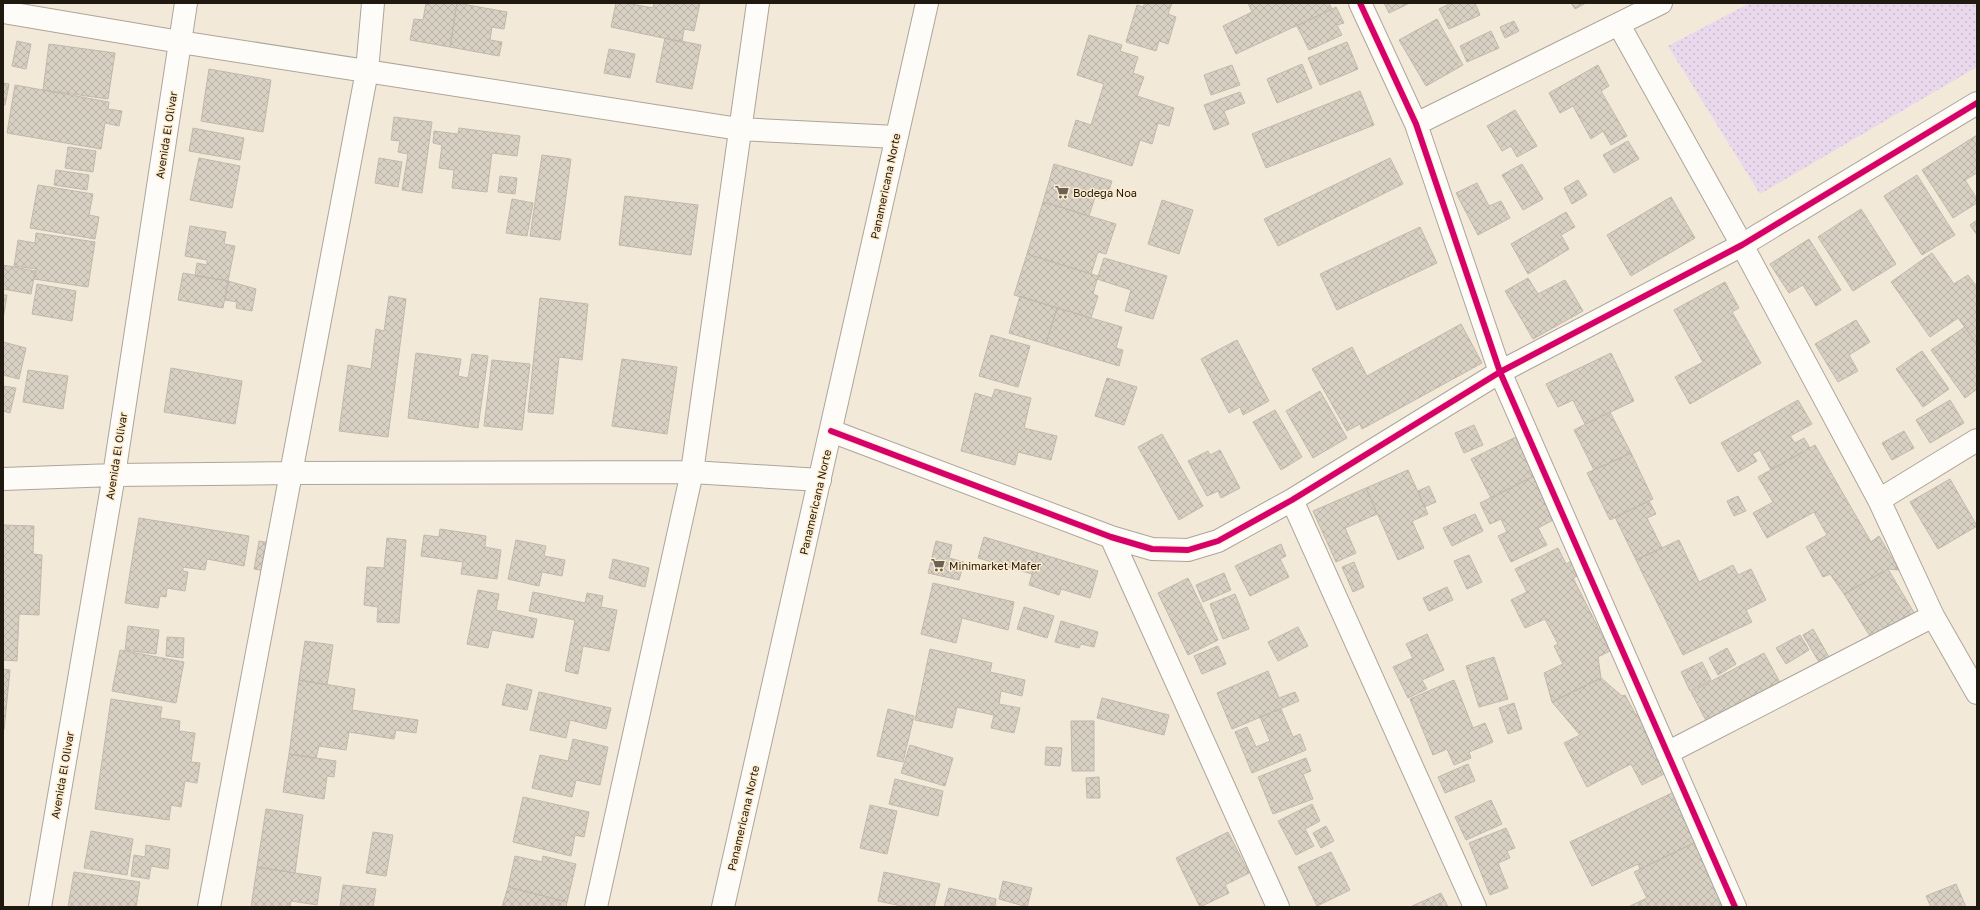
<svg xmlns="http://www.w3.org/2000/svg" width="1980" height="910" viewBox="0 0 1980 910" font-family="'Golos Text',sans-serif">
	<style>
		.park { fill: url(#park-dots) }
		.building { fill: url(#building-cross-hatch); stroke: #c1b9ad }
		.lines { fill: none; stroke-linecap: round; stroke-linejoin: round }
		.minor-casing { stroke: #ada599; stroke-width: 24 }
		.highway-casing { stroke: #ada599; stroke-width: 24 }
		.minor { stroke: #fdfcf9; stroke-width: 22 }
		.highway { stroke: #fdfcf9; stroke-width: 22 }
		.cycleway-casing { stroke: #feecce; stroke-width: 8 }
		.cycleway { stroke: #d6006c; stroke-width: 6 }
		.labels { text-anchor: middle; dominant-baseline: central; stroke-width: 3; stroke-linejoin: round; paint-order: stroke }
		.street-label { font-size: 11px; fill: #20190f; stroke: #feecce }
		.poi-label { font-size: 11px; fill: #20190f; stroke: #feecce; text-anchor: start }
	</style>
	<defs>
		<pattern id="park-dots" width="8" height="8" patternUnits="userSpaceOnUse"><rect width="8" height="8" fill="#ead8ec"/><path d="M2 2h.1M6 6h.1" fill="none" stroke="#c8b9c9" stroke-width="1.8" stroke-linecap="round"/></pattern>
		<pattern id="building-cross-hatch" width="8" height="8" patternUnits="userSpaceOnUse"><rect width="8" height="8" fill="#d8d0c3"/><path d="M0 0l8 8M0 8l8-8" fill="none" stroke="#b9b2a6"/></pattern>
	</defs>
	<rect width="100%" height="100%" fill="#f3e9d9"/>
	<path class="park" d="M1750 3H1977V67L1760 194 1668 46Z"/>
	<path class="building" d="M426 3H457L450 47 410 40 414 19 423 20Z
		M457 3 507 12 504 29 492 27 490 40 502 42 499 56 450 47Z
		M616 3H626L653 8 654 3H700L694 31 684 29 682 42 611 27Z
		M1145 3H1172L1168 14 1176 17 1168 44 1159 41 1156 51 1126 42 1137 5 1143 7Z
		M1248 3H1329L1332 9 1236 54 1223 26 1252 12Z
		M1384 3H1410L1389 13Z
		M1451 3H1475L1480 15 1449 29 1439 9Z
		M1571 3H1586L1575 9Z
		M1336 7 1344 23 1337 25 1342 35 1309 50 1297 26Z
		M1437 19 1463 65 1426 86 1399 40Z
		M1514 21 1519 31 1505 38 1500 27Z
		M1491 31 1499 48 1467 62 1460 46Z
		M1089 35 1122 45 1120 51 1138 57 1133 73 1144 77 1137 96 1174 108 1169 126 1158 123 1152 144 1140 140 1132 166 1068 146 1076 120 1091 125 1104 84 1077 75Z
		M665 38 701 45 692 89 656 82Z
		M17 41 31 44 26 69 12 66Z
		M1347 42 1358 69 1320 85 1308 58Z
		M49 44 115 53 108 99 43 90Z
		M609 49 635 54 630 78 604 73Z
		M1302 64 1312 88 1277 103 1267 79Z
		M1232 65 1240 85 1211 95 1204 75Z
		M1598 65 1609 86 1601 91 1627 136 1611 145 1603 131 1591 139 1573 106 1560 113 1549 93Z
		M209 69 271 80 263 132 201 121Z
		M3 83 9 84 5 105H3Z
		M15 85 109 102 108 109 122 111 119 126 105 123 101 149 7 133Z
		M1360 91 1374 125 1266 168 1252 134Z
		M1240 92 1245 103 1224 111 1229 124 1214 130 1204 105Z
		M1515 110 1537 146 1517 157 1511 146 1502 151 1487 126Z
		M394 117 432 122 422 193 402 190 408 154 398 152 400 141 391 140Z
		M193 128 244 138 240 160 189 151Z
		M459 128 520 136 517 156 492 153 487 192 452 188 454 170 439 168 442 145 433 143 434 131 458 134Z
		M1977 135V173L1965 180 1977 199V203L1953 218 1922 170Z
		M1628 141 1639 159 1614 173 1603 155Z
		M68 147 96 151 93 172 65 168Z
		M542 155 571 159 560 240 530 236Z
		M199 158 240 166 232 208 190 200Z
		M379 158 402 162 398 187 375 183Z
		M1390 158 1403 184 1278 246 1264 219Z
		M1054 164 1112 181 1106 200 1095 197 1089 216 1043 202Z
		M1522 164 1543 199 1523 210 1502 175Z
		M56 170 89 175 87 190 54 185Z
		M1917 175 1955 235 1922 255 1884 196Z
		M500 176 517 178 515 194 498 192Z
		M1578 180 1587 195 1572 204 1564 188Z
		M1477 183 1489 206 1501 201 1510 218 1478 235 1456 193Z
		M38 185 93 194 89 215 99 217 95 239 30 228Z
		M625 196 698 205 691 255 619 245Z
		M1671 197 1695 238 1631 276 1607 235Z
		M512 199 533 203 527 236 506 233Z
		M1162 200 1193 210 1179 254 1148 244Z
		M1043 202 1116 224 1106 254 1098 252 1091 274 1027 254Z
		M1861 209 1896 264 1853 291 1818 237Z
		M1566 212 1575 227 1561 235 1569 249 1528 274 1511 244Z
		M1977 220V235L1970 225Z
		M190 226 226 232 224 244 235 246 228 281 195 276 197 263 207 265V260L185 256Z
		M1420 227 1437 263 1337 310 1320 274Z
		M36 233 95 242 88 287 34 279 36 269 14 266 18 240 35 243Z
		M1809 239 1841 290 1816 306 1803 285 1789 293 1770 264Z
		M1932 253 1954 284 1968 275 1977 287V344L1958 318 1930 337 1891 282Z
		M1027 254 1098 276 1093 294 1098 296 1091 318 1014 295Z
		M1104 258 1167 276 1153 319 1125 311 1131 290 1097 279Z
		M3 265 35 271 31 294 3 289Z
		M183 273 228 281 223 308 178 300Z
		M1528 278 1538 294 1565 280 1583 311 1533 339 1505 291Z
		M228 281 256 289 252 311 236 308 237 302 225 300Z
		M1725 282 1739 308 1732 312 1761 363 1690 404 1675 377 1703 362 1674 310Z
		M37 284 76 291 72 321 32 314Z
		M3 295H7L3 319Z
		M389 296 406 299 388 437 339 431 348 365 371 369 376 329 384 331Z
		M1020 296 1057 308 1046 344 1009 333Z
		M540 298 588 304 582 360 559 357 553 414 528 412Z
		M1057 308 1122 327 1116 348 1123 350 1119 366 1046 344Z
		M1856 320 1870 342 1849 355 1858 371 1838 382 1815 344Z
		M1461 324 1482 363 1362 429 1360 424 1347 431 1312 369 1352 347 1367 376Z
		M1965 327 1977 344V389L1965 398 1931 350Z
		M991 335 1030 346 1018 387 979 376Z
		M1237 340 1269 401 1243 415 1240 407 1229 413 1201 359Z
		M3 342 26 348 19 379 3 375Z
		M1922 351 1949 389 1923 407 1896 369Z
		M416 353 461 359 458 376 468 378 472 354 488 356 478 428 408 418Z
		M1611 353 1634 401 1585 424 1573 400 1558 407 1546 384Z
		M622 359 677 367 667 434 612 426Z
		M492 360 530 364 522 430 484 426Z
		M171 368 242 381 235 424 164 412Z
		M28 370 68 376 63 409 23 402Z
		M1107 378 1137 387 1124 425 1095 416Z
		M3 386 16 388 10 413 3 411Z
		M995 389 1031 398 1024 428 1057 436 1051 460 1018 452 1015 465 961 451 975 393 992 398Z
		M1320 391 1347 438 1313 458 1286 411Z
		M1798 400 1812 424 1790 436 1795 443 1804 438 1810 448 1771 470 1760 450 1752 454 1757 461 1738 472 1721 443Z
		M1950 400 1964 423 1930 443 1916 420Z
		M1275 410 1302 457 1281 470 1253 422Z
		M1610 412 1631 453 1594 470 1574 430Z
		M1474 425 1483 445 1464 453 1455 433Z
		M1904 431 1914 448 1892 460 1882 443Z
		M1162 434 1203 506 1179 520 1138 447Z
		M1520 435 1540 473 1491 498 1471 459Z
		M1815 445 1871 542 1879 536 1899 570 1888 569 1844 594 1830 574 1823 577 1806 547 1827 535 1814 512 1767 538 1753 513 1773 502 1758 477Z
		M1220 450 1240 488 1221 498 1218 491 1207 496 1188 461 1208 451 1210 455Z
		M1631 453 1653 499 1610 520 1587 473Z
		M1408 470 1428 514 1412 521 1424 548 1398 560 1366 488Z
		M1540 473 1555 519 1538 528 1547 545 1511 562 1498 536 1507 532 1501 519 1490 524 1480 503Z
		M1950 479 1977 526 1938 549 1910 502Z
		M1429 486 1436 502 1424 507 1418 491Z
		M1366 488 1377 514 1345 528 1356 553 1336 562 1313 511Z
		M1738 496 1746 511 1734 516 1727 501Z
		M1649 501 1656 514 1647 518 1662 548 1636 560 1615 517Z
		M1475 514 1483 531 1452 546 1443 528Z
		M139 518 249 536 244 566 207 559 205 570 183 567V571L188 572 185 591 167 588 166 597 160 596 158 608 125 603Z
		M3 525 34 526 33 554 42 555 39 615 19 614 17 661 3 660Z
		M440 529 486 536 485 547 501 550 497 579 461 574 463 562 421 556 424 535 439 537Z
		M984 537 1038 553 1032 574 978 558Z
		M387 538 406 540 399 623 377 622 378 607 364 605 367 567 384 568Z
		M516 540 546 546 544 556 565 560 562 576 542 572 539 586 508 579Z
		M1679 540 1699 582 1733 565 1738 575 1751 569 1766 600 1746 610 1752 622 1683 655 1636 560Z
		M259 541 275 544 271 572 254 569Z
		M936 541 952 545 949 558 964 562 959 580 928 573Z
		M1281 544 1286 556 1280 559 1289 577 1250 596 1235 566Z
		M1558 548 1566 564 1577 558 1584 573 1573 578 1610 651 1598 657 1601 678 1552 702 1544 673 1563 664 1554 646 1558 644 1545 619 1525 628 1511 600 1527 592 1515 569Z
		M1038 553 1098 571 1090 598 1061 589 1059 595 1029 585Z
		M1469 555 1482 582 1467 589 1454 561Z
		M613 559 649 568 645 587 609 578Z
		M1354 562 1364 587 1353 592 1342 567Z
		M1888 569 1916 616 1873 641 1844 594Z
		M1224 573 1231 590 1203 602 1196 585Z
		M1188 578 1218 640 1188 655 1158 593Z
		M933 583 1014 602 1008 630 962 618 956 643 921 634Z
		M1447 587 1453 600 1429 611 1423 598Z
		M478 590 499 594 496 610 537 619 533 638 492 630 488 648 467 644Z
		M533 592 585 603 587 593 603 596 601 607 617 610 609 651 583 646 578 674 565 671 575 620 529 611Z
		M1235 594 1249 629 1223 639 1210 604Z
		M1024 607 1054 616 1047 638 1017 629Z
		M1061 621 1098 632 1094 647 1081 644 1079 648 1055 642Z
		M128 626 159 630 156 654 125 650Z
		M1298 627 1308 646 1278 661 1268 642Z
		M1813 629 1833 664 1823 669 1803 635Z
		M1427 634 1444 670 1422 680 1427 689 1408 698 1393 667 1413 658 1406 644Z
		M1800 635 1809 650 1786 664 1776 648Z
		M167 637 184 638 183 658 166 656Z
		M305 641 333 645 327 685 299 680Z
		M1218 646 1226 664 1202 674 1194 656Z
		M1727 648 1736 664 1718 675 1709 658Z
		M930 649 992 663 990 672 1025 680 1022 696 1001 691 999 704 1020 708 1014 733 991 728 994 715 957 707 952 728 915 720Z
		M120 650 184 662 176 703 112 691Z
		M1764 653 1783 688 1710 728 1691 692Z
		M1494 657 1508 699 1479 707 1466 666Z
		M1702 662 1711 680 1690 691 1681 672Z
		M3 669 10 670 4 730H3Z
		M1268 671 1279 698 1295 692 1299 701 1232 729 1217 693Z
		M1601 678 1622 696 1625 695 1636 715 1644 711 1654 731 1646 735 1666 773 1642 785 1631 764 1587 787 1564 743 1580 735 1552 702Z
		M299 680 355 689 352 710 418 720 416 733 396 730 394 739 349 732 346 750 319 746 316 758 289 754Z
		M1454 680 1473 728 1485 723 1493 742 1469 752 1471 758 1454 765 1447 749 1433 755 1410 699Z
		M507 684 532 690 527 710 502 705Z
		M539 692 611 708 606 729 570 720 566 738 530 730Z
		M1102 698 1169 715 1164 735 1097 718Z
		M111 699 162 707 160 718 180 721 179 731 195 733 191 762 200 763 197 783 185 781 181 807 171 805 169 820 95 809Z
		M1514 703 1522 729 1508 734 1499 708Z
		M888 709 914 716 903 762 877 756Z
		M1281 709 1293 737 1300 734 1306 750 1252 773 1235 732 1247 727 1256 747 1270 741 1260 717Z
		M1071 721H1094V771H1072Z
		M573 739 608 747 600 785 576 780 572 797 532 788 540 755 568 761Z
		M910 745 953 758 945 786 901 773Z
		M1046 747 1062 748 1060 766 1045 765Z
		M289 754 336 761 334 777 327 776 324 799 283 792Z
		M1306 758 1311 771 1303 774 1313 799 1273 814 1258 777Z
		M1468 764 1475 781 1445 793 1438 777Z
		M1099 777 1100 798H1087L1086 778Z
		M895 779 943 791 938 816 889 804Z
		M1676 791 1700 840 1640 869 1638 864 1592 886 1570 842Z
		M523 797 589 812 584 837 575 835 571 856 513 842Z
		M1491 800 1502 824 1466 840 1455 817Z
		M1312 804 1320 821 1305 829 1314 846 1296 855 1278 821Z
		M870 805 897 811 887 854 860 848Z
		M266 809 303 815 295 873 257 867Z
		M1326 826 1334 841 1321 848 1313 833Z
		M1506 828 1515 848 1507 851 1510 858 1498 863 1508 888 1490 895 1469 843Z
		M91 831 133 839 127 875 84 868Z
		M373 832 393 835 386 876 366 873Z
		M1228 832 1249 873 1225 885 1229 893 1200 907 1176 858Z
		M1700 840 1733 907H1628L1647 898 1634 872Z
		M146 845 170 849 168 869 151 866 149 879 131 876 134 855 145 857Z
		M1331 852 1350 890 1317 906 1298 867Z
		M515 856 542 862 543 856 576 864 567 902 508 887Z
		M257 867 321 877 317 905 291 901 290 907H251Z
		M74 872 140 882 136 907H68Z
		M884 872 940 884 934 907H906L878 901Z
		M1003 881 1032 888 1027 907 999 899Z
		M1956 884 1966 907H1931L1926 896Z
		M343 885 376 889 373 907H340Z
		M508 887 567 902 566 907H502Z
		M949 888 996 899 995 907H944Z
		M1441 893 1448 907H1410Z"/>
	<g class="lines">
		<defs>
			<path id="minor" d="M1360 3 1416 124 1500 372 1735 907
				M3 12 180 42 739 129 896 137
				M1619 25 1742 245 1879 500 1933 616 1977 693
				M1416 124 1661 3
				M831 431 1111 537 1152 549 1188 550 1218 541 1292 500 1500 372 1742 245 1977 103
				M3 479 114 475 292 473 692 472 820 480
				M1292 500 1475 907
				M1879 500 1977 440
				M1111 537 1278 907
				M1667 753 1933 616
				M40 907 114 475 186 3
				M209 907 367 71 373 3
				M596 907 692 472 758 3"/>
			<path id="highway" d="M723 907 927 3"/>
		</defs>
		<use href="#minor" class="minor-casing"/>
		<use href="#highway" class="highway-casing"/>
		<use href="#minor" class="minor"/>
		<use href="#highway" class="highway"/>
		<defs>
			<path id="cycleway" d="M1360 3 1416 124 1500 372 1735 907
				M831 431 1111 537 1152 549 1188 550 1218 541 1292 500 1500 372 1742 245 1977 103"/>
		</defs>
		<use href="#cycleway" class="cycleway-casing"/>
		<use href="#cycleway" class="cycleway"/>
	</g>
	<defs>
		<symbol id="supermarket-bare" viewBox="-9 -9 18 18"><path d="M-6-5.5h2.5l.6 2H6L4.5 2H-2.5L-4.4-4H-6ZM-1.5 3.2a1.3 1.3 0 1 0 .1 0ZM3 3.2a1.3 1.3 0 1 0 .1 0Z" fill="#6a6256" stroke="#feecce" stroke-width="2.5" paint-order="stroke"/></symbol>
	</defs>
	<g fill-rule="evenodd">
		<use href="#supermarket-bare" x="1052" y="182" width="20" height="20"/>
		<use href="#supermarket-bare" x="928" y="555" width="20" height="20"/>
	</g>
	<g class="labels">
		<g class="street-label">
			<text transform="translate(166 135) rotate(-81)">Avenida El Olivar</text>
			<text transform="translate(885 186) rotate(-78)">Panamericana Norte</text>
			<text transform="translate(116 456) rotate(-81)">Avenida El Olivar</text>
			<text transform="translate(815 502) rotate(-77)">Panamericana Norte</text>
			<text transform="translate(62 775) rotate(-80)">Avenida El Olivar</text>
			<text transform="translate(743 818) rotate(-77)">Panamericana Norte</text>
		</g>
		<g class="poi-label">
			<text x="1073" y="192">Bodega Noa</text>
			<text x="949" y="565">Minimarket Mafer</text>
		</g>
	</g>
	<rect width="1980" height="910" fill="none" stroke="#20190f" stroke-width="8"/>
</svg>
